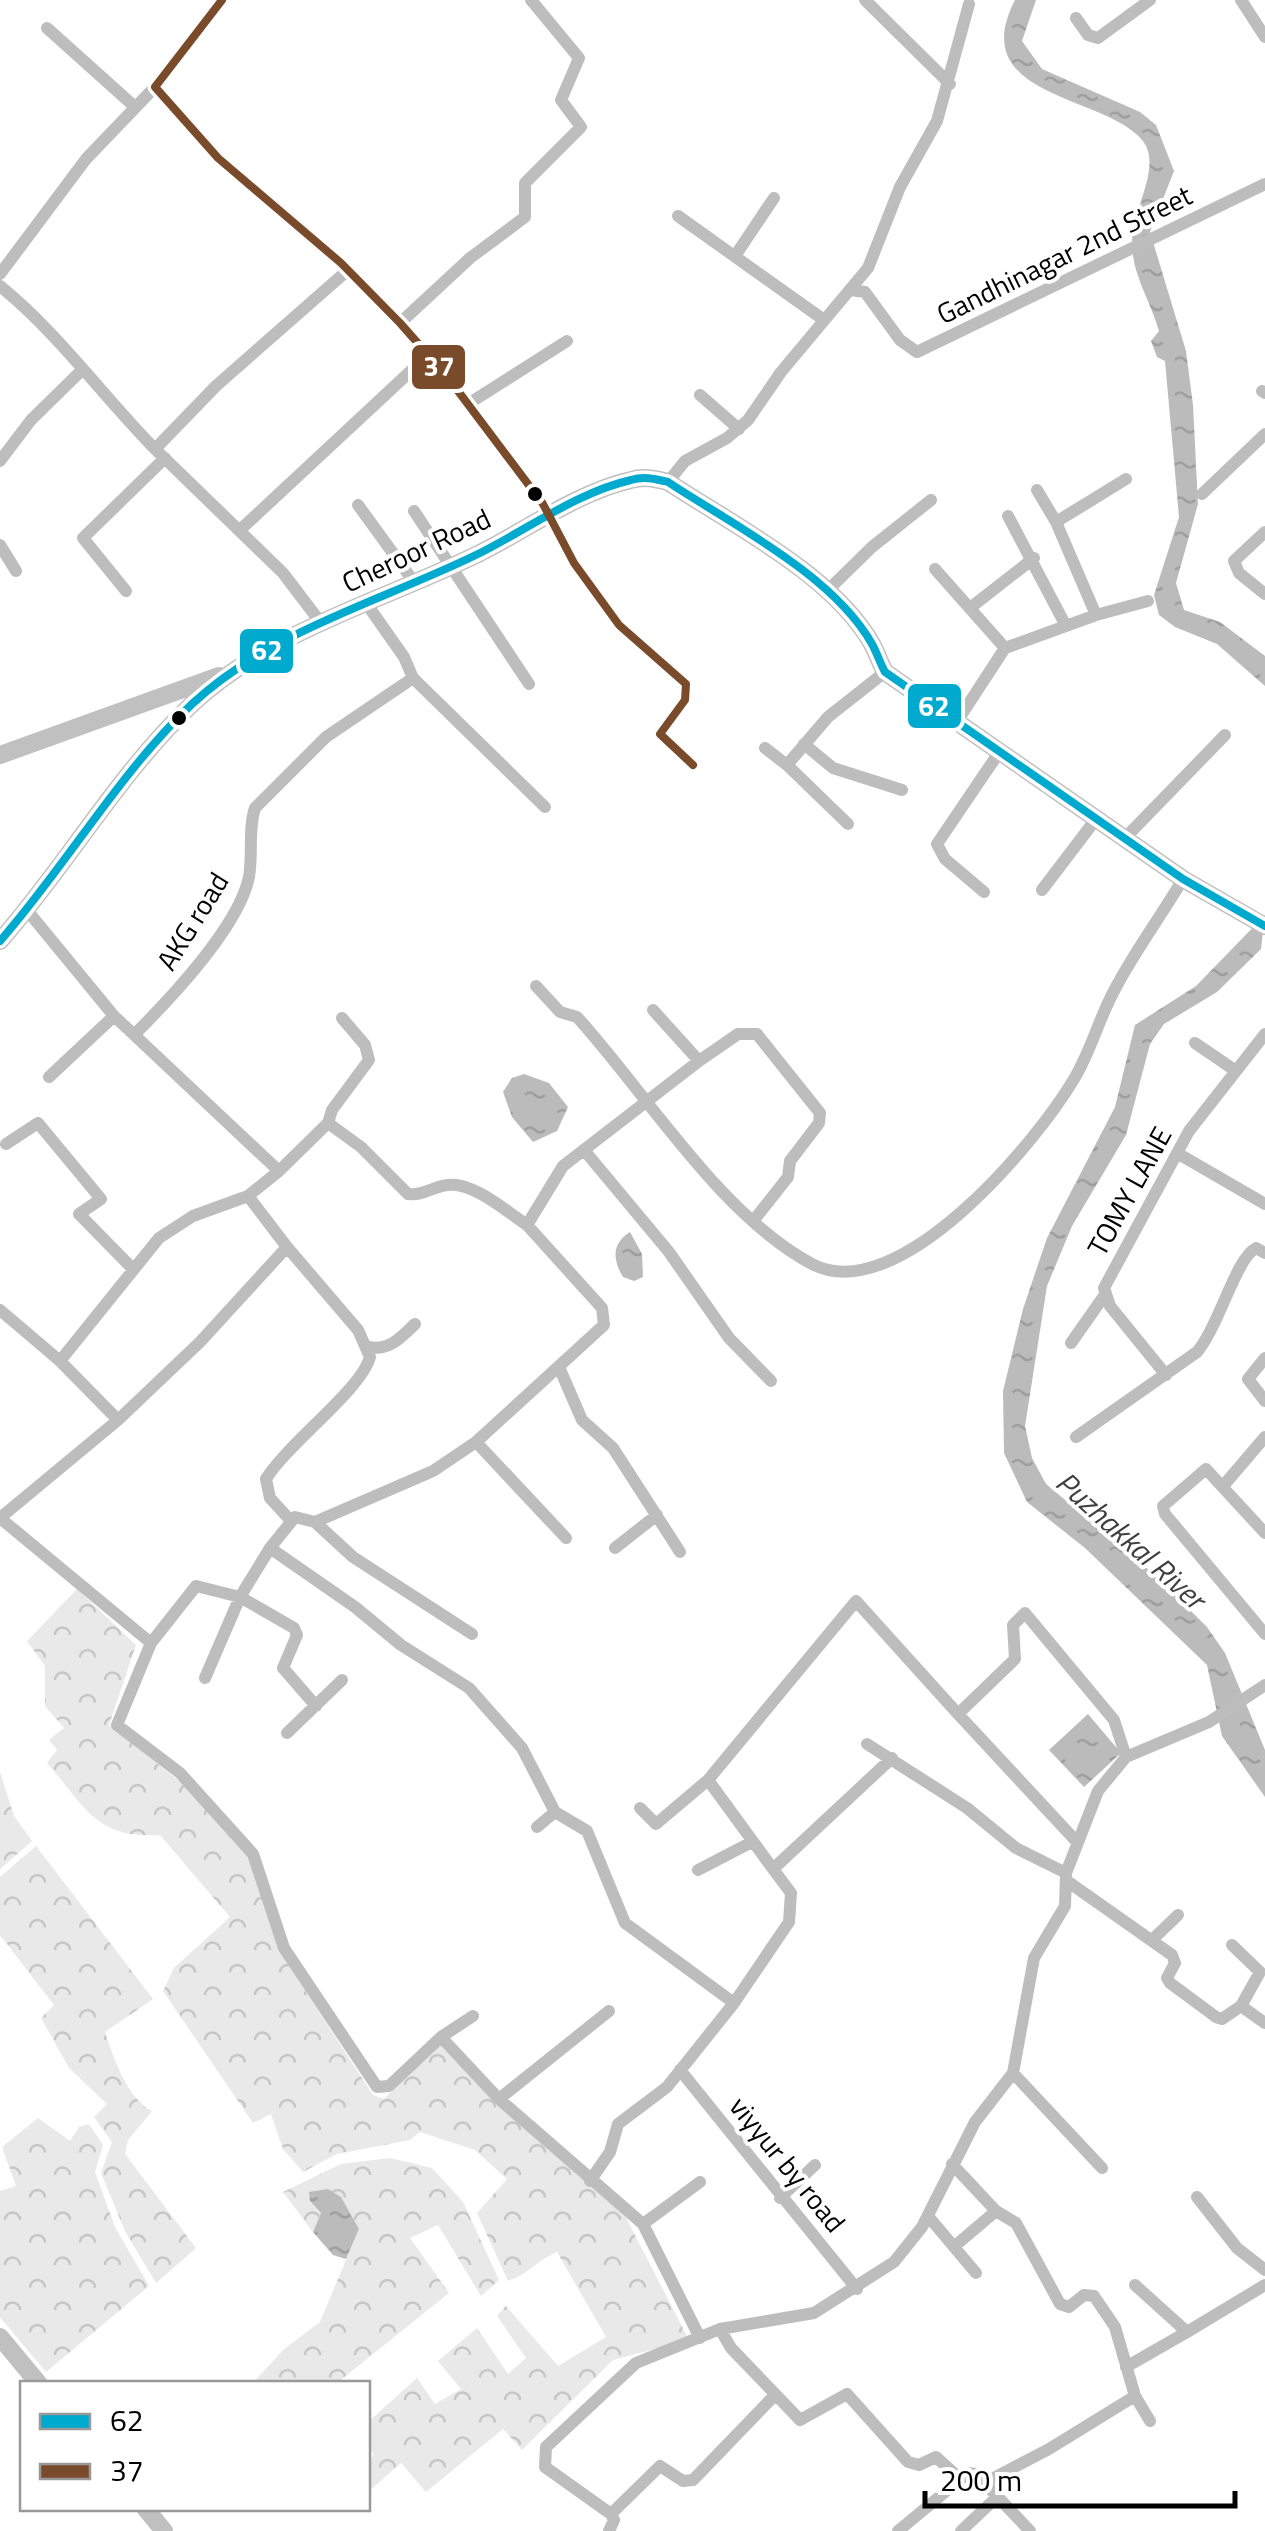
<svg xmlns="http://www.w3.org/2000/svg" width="1265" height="2531" viewBox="0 0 1265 2531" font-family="'Titillium Web',sans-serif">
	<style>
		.forest { fill: url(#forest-crowns) }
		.water { fill: url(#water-ripples) }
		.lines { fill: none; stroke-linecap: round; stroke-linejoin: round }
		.minor { stroke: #bdbdbd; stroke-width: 12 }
		.secondary { stroke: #c0c0c0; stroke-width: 18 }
		.bus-1-casing { stroke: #fff; stroke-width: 15 }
		.bus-2-casing { stroke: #fff; stroke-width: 15 }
		.bus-1 { stroke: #00a9ce; stroke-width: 8 }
		.bus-2 { stroke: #7a4b2a; stroke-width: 8 }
		.bus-dot { fill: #000; stroke: #fff; stroke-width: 4 }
		.labels { text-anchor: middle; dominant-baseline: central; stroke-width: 8; stroke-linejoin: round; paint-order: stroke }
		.street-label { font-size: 28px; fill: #000; stroke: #fff }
		.water-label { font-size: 30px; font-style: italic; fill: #3f3f3f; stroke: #fff }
		.line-badge { stroke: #fff; stroke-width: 4 }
		.badge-label { font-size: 28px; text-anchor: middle; font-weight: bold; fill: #fff }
	</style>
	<defs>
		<pattern id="forest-crowns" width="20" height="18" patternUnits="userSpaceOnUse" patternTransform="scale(2.5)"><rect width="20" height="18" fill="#e9e9e9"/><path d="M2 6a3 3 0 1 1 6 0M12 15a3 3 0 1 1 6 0" fill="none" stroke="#c6c6c6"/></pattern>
		<pattern id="water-ripples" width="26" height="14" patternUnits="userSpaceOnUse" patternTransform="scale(2.5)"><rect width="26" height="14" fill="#bbb"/><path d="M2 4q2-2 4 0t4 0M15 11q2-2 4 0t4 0" fill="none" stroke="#9f9f9f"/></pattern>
	</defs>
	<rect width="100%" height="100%" fill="#fff"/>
	<path class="forest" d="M77 1589 136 1645 109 1725 179 1781 250 1854 280 1952 373 2095 384 2099 435 2044 443 2043 624 2214 689 2340 613 2360 522 2450 503 2429 426 2492 401 2463 368 2492V2461L374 2455 368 2447V2422L417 2378 435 2404 461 2389 438 2361 477 2328 508 2374 526 2358 497 2316 506 2306 558 2366 606 2337 557 2252C537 2260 529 2274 508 2281L477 2213 507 2179 475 2150 420 2132 410 2140 337 2154 303 2172 283 2149 271 2114 253 2123 163 1991 174 1968 230 1917 160 1835C95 1839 86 1807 47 1763L57 1750 49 1740 64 1728 45 1706V1666L27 1641Z
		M0 1772 14 1816 32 1841 0 1869Z
		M36 1846 153 1999 105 2032C113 2056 127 2099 152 2111L128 2140 125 2154 196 2248 156 2283 125 2231 101 2173 112 2142 94 2117 107 2104 69 2068 41 2018 54 2005 0 1935V1877Z
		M38 2118 70 2141 79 2127 89 2124 103 2145 95 2172 115 2227 149 2286 46 2372 0 2317V2191L16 2186 2 2147Z
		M390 2158 432 2168 463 2202 499 2280 481 2296 438 2225 410 2238 449 2293 337 2383 252 2384 283 2350 320 2322 359 2229 310 2201 321 2213 313 2232 283 2192 341 2164Z"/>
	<path class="water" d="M1015 0H1036L1022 41 1042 69 1140 112 1156 125 1174 171 1150 232 1186 351 1193 405 1198 504 1176 583 1184 610 1220 622 1265 656V686L1217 644 1175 627 1159 615 1154 595 1179 517 1165 361 1157 357 1151 341 1159 331C1149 296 1127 268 1133 230 1136 205 1161 165 1143 141 1106 94 964 99 1015 0Z
		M1265 915 1261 949 1217 992 1164 1024 1150 1044 1126 1135 1072 1226 1047 1286 1025 1426 1032 1458 1046 1484 1155 1575 1207 1627 1225 1653 1265 1750V1797L1222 1736 1207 1665 1085 1548 1027 1502 1004 1453 1003 1391 1023 1309 1047 1238 1115 1107 1135 1025 1196 986Z
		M524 1074 549 1083 568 1107 557 1131 533 1142 512 1117 503 1092 512 1078Z
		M630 1232 642 1254 643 1277 634 1281 623 1277C613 1260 611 1244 630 1232Z
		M1088 1714 1121 1753 1084 1787 1049 1750Z
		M328 2189 341 2197 359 2229 346 2259 333 2255 313 2232 321 2213 310 2201 309 2192Z"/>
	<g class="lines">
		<path class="minor" d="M222 0 155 87 218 158 341 263 400 323 446 375 543 504 574 563 619 625 686 684 685 700 660 734 693 765
			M865 0 950 84
			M1241 0 1265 37
			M1076 18 1088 35 1098 38 1150 0
			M47 28 135 107
			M678 216 824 320
			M735 256 774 198
			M0 274 86 159 155 87
			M0 286C59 334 102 395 155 449L216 386 348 270
			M851 290 865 292 900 340 917 352 1265 184
			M400 323 470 258 525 217V183L581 127 561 100 579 58 531 0
			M1262 391 1265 393
			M700 395 739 429
			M468 404 567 341
			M155 449 283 573 321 623
			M0 461 31 420 83 369
			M668 482 685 461 727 438 748 420 781 372 868 268 900 187 937 121 969 4
			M1037 490 1056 522
			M1202 494 1265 434
			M358 505 414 582
			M414 511 529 684
			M1008 516 1066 626
			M240 530 428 355
			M1265 532 1234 561 1239 573 1265 594
			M0 545 16 571
			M935 569 1005 648
			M126 591 83 538 165 458
			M826 592 872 547 931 500
			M366 603 404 657 413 678 545 807
			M970 608 1034 558
			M1096 615 1148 601
			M958 720 1005 648 1096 615 1056 522 1126 479
			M804 744 833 768 902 790
			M765 748 787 765 828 717 885 672
			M787 765 848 824
			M1124 839 1225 735
			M1042 890 1096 819
			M984 892 945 859 937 844 1000 751
			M26 909 114 1016 279 1171 328 1123 361 1147 408 1194C423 1196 432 1187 447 1185 473 1181 507 1212 527 1225L563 1166 699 1061
			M536 986 560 1012 577 1017C647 1094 720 1215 812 1264 898 1309 1036 1143 1074 1079 1091 1051 1099 1018 1115 989 1135 951 1161 916 1183 879
			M653 1010 699 1061 738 1034H757L820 1113 819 1123 790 1161 788 1177 754 1220
			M135 1034C170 999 239 926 249 877 253 854 248 829 255 808L326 737 413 678
			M1195 1043 1236 1071
			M49 1077 114 1016
			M328 1123 332 1110 369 1060 365 1045 342 1018
			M6 1144 38 1123 101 1199 79 1214 131 1267
			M584 1150 669 1252 729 1338 771 1381
			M1177 1153 1265 1204
			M279 1171 248 1196 287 1247 200 1342 118 1420 0 1518 151 1643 117 1725 180 1773 253 1854 284 1948 377 2087 389 2086 441 2037 499 2099 643 2224 700 2338
			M287 1247 358 1330 370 1357C361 1390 289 1442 266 1479L270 1498 291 1521
			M0 1310 60 1361 118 1420
			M1071 1343 1104 1296
			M369 1347C390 1351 401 1337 415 1324
			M1265 1358 1248 1379 1265 1401
			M60 1361 159 1238 193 1216 248 1196
			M559 1367 582 1420 613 1448 680 1552
			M1166 1375 1110 1306 1104 1288 1189 1131 1265 1034
			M1076 1437 1197 1352C1219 1326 1236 1258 1256 1248L1265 1253
			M476 1442 566 1538
			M1224 1485 1265 1437
			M315 1522 353 1557 472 1634
			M1265 1533 1206 1469 1163 1506 1165 1514 1265 1634
			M270 1548 355 1607 401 1645 469 1688 522 1748 555 1812 537 1827
			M615 1548 657 1515
			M151 1643 196 1586 240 1597 270 1548 295 1517 315 1522 433 1471 476 1442 604 1325 602 1308 527 1225
			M205 1678 240 1597 294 1628 297 1635 283 1668 316 1706
			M958 1714 1076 1841
			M287 1733 342 1680
			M867 1744 967 1808 1016 1848 1066 1873
			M708 1780 856 1601 958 1714 1015 1659 1013 1625 1025 1613 1114 1720 1126 1757
			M640 1808 656 1824 708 1780 773 1869 892 1758
			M555 1812 587 1831 625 1923 734 2003
			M698 1870 750 1843
			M1067 1881 1172 1955 1175 1963 1167 1978 1170 1983 1216 2017 1222 2019 1241 2006
			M1153 1939 1178 1915
			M1232 1945 1260 1972 1241 2006 1265 2023
			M441 2037 473 2016
			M680 2070 857 2289
			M1013 2073 1102 2168
			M499 2099 609 2011
			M952 2164 996 2211 1016 2223 1060 2304 1069 2307 1084 2295 1094 2296 1115 2327 1135 2396 1150 2421
			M590 2181 610 2152 618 2124 667 2087 734 2003 789 1922 791 1893 773 1869
			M1197 2197 1237 2248 1265 2270
			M780 2198 815 2165
			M928 2216 976 2273
			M643 2224 700 2182
			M956 2245 996 2211
			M1135 2285 1187 2332 1265 2285
			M720 2329 731 2348 800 2420 847 2394 908 2462 919 2465 936 2457 958 2477
			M1126 2367 1187 2332
			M984 2483 1049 2449 1135 2396
			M611 2514 660 2466 683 2481 693 2480 774 2396
			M609 2531 614 2520 611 2514 545 2467 546 2447 636 2363 720 2329 814 2313 894 2262 922 2227 975 2122 1013 2073 1034 1958 1065 1906 1066 1873 1098 1791 1126 1757 1209 1722 1265 1685
			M898 2531 968 2473 976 2474 1030 2531
			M961 2531 997 2497"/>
		<path class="secondary" d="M0 755 219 676
			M0 941C67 865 118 774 192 704 273 629 383 601 480 553 528 529 578 492 631 480 644 476 655 479 668 482 733 525 833 575 872 644 877 653 880 663 885 672L1183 879 1265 926
			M0 2337 39 2384
			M145 2508 164 2531"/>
		<defs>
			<path id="bus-1" d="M0 941C67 865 118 774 192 704 273 629 383 601 480 553 528 529 578 492 631 480 644 476 655 479 668 482 733 525 833 575 872 644 877 653 880 663 885 672L1183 879 1265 926"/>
			<path id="bus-2" d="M222 0 155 87 218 158 341 263 400 323 446 375 543 504 574 563 619 625 686 684 685 700 660 734 693 765"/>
		</defs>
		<use href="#bus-1" class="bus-1-casing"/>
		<use href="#bus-2" class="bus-2-casing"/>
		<use href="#bus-1" class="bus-1"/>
		<use href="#bus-2" class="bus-2"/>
	</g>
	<g class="bus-dot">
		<circle cx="535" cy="494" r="9"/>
		<circle cx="179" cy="718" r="9"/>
	</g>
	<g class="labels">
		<g class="street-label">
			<text transform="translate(1064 254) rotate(-26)">Gandhinagar 2nd Street</text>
			<text transform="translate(416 550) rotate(-25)">Cheroor Road</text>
			<text transform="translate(192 921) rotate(-58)">AKG road</text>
			<text transform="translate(1129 1191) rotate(-61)">TOMY LANE</text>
			<text transform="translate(788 2164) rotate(51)">viyyur by road</text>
		</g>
		<g class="water-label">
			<text transform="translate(1131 1540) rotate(42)">Puzhakkal River</text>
		</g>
	</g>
	<g class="line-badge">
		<rect x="410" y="343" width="57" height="48" rx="10" fill="#7a4b2a"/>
		<rect x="238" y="627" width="57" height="48" rx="10" fill="#00a9ce"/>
		<rect x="906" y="682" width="57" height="48" rx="10" fill="#00a9ce"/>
	</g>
	<g class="badge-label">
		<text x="439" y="376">37</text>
		<text x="267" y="660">62</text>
		<text x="934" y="716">62</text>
	</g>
	<rect x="20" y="2381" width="350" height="130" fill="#ffffff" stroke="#999999" stroke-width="2.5"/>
	<rect x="40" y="2414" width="50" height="15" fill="#00a9ce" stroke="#999999" stroke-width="2.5"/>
	<text x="110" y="2431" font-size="30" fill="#000000">62</text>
	<rect x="40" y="2464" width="50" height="15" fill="#7a4b2a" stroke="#999999" stroke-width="2.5"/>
	<text x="110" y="2481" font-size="30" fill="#000000">37</text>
	<path d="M925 2491v15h310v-15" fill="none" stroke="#000000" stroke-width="5"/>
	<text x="940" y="2491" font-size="30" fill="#000000" stroke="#ffffff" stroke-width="8" paint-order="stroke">200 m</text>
</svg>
